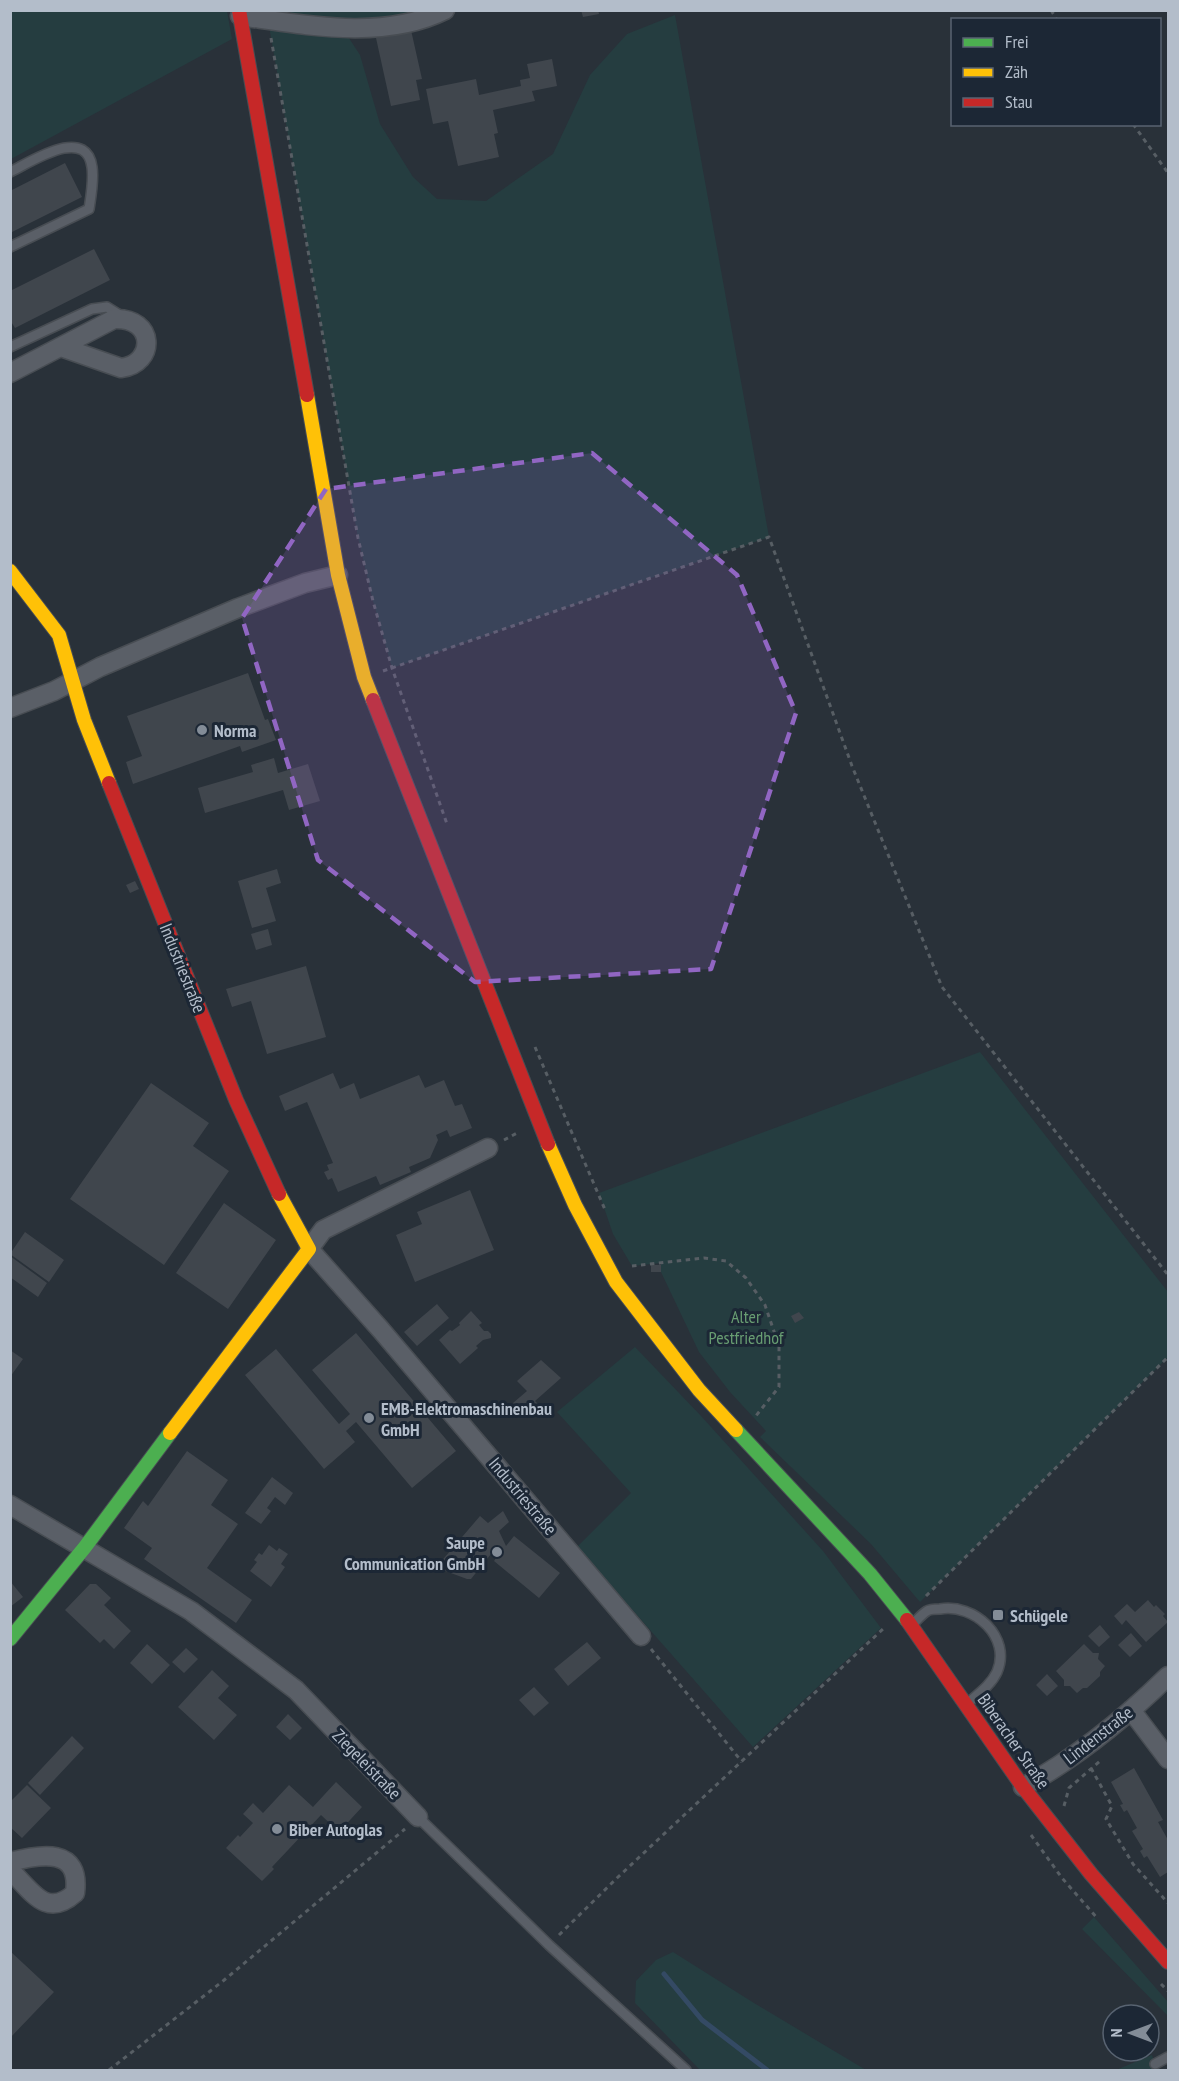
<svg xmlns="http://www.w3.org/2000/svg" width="1179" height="2081" viewBox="0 0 1179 2081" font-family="'PT Sans Narrow',sans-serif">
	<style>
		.green { fill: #253d40 }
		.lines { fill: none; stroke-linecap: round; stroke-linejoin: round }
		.stream { stroke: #344a64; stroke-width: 5 }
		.building { fill: #40464d }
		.lane-casing { stroke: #484d53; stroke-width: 12 }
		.street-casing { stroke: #484d53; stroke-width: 21 }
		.fast-casing { stroke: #484d53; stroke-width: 16 }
		.slow-casing { stroke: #484d53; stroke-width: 16 }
		.jam-casing { stroke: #484d53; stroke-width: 16 }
		.path { stroke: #575e64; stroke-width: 3; stroke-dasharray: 4.5 4.5; stroke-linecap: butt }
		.lane { stroke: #5a5f67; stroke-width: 9 }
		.street { stroke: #5a5f67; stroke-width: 18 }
		.fast { stroke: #4caf50; stroke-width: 14 }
		.slow { stroke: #ffc107; stroke-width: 14 }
		.jam { stroke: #c62828; stroke-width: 14 }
		.marked { fill: #9166c3; fill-opacity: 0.2; stroke: #9166c3; stroke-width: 4.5; stroke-dasharray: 12 8; stroke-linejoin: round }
		.poi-dot { fill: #838c97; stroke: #1c2735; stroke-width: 2 }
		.labels { text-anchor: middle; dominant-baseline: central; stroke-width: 6; stroke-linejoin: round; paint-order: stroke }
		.poi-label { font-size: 18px; font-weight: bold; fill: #b3bdca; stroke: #1c2735; text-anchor: start }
		.street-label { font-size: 18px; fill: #b3bdca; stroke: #1c2735 }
		.park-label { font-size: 18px; fill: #689d72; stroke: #1c2735 }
	</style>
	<rect width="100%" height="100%" fill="#293139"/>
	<path class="green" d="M11 11H227L232 39 11 159Z
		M290 11H431L361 24 293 19Z
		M675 15 769 537 392 668 373 601 358 538 268 20 343 29 360 55 380 124 413 177 437 199 486 201 553 154 590 75 627 34Z
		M980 1052 1168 1292V1357L920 1602 871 1544 760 1437 766 1431 730 1392 699 1352 661 1272V1263L632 1266 613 1234 599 1193Z
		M635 1347 702 1417 823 1551 881 1628 753 1747 577 1547 631 1493 557 1412Z
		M1094 1917 1168 2002V2016L1082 1929Z
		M673 1952 754 2003 866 2070H700L635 2003 636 1981 656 1960Z
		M1152 2055 1157 2070H1116Z"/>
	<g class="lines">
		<path class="stream" d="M664 1974 702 2020 767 2070"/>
	</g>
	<path class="building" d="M581 10H598L599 14 583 17Z
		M411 30 422 79 416 80 420 100 391 106 376 38Z
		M552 59 557 86 532 91 535 101 493 110 498 133 494 134 499 157 458 166 448 121 433 124 426 89 476 79 479 95 521 86 520 80 530 78 527 64Z
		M65 163 82 197 10 233V191Z
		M94 249 110 280 15 328 10 320V291Z
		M248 673 265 720 268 719 276 740 242 752 240 746 133 784 126 762 142 756 127 716Z
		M274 758 278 773 308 764 320 801 289 810 283 790 205 813 198 788 253 772 251 765Z
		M277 869 281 883 266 888 276 921 252 928 238 881Z
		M135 881 139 889 130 893 126 885Z
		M268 929 272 945 256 950 251 934Z
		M306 966 326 1037 267 1054 251 1001 232 1007 226 989Z
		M333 1073 340 1089 354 1083 360 1099 419 1075 425 1088 444 1080 455 1106 462 1104 472 1128 450 1137 447 1130 436 1135 438 1140 430 1158 409 1167 411 1172 380 1185 376 1176 338 1192 332 1178 328 1180 324 1172 329 1170 327 1165 333 1163 307 1102 285 1111 279 1096Z
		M151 1083 209 1123 193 1146 229 1171 164 1265 70 1199Z
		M470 1190 494 1250 415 1282 396 1235 422 1224 417 1212Z
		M224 1203 276 1240 228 1309 176 1273Z
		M25 1232 64 1260 49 1282 10 1254Z
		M10 1256 47 1283 38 1297 10 1277Z
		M651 1265H661V1272H651Z
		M437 1304 449 1318 417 1346 404 1332Z
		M471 1311 482 1323 479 1325 484 1331H488L491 1334V1338L483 1340 476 1346 478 1348 460 1364 439 1340 450 1330 452 1331 460 1325 459 1323Z
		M799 1312 804 1318 795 1323 791 1316Z
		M356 1333 456 1451 412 1488 356 1422 346 1431 355 1442 324 1469 245 1375 276 1349 339 1424 350 1414 312 1370Z
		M10 1350 23 1359 10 1377Z
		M541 1360 561 1378 535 1401 539 1405 525 1416 513 1403 527 1391 517 1381Z
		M187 1451 228 1480 211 1505 238 1524 207 1568 252 1600 236 1623 144 1559 152 1548 124 1528 143 1501 148 1506Z
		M272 1477 293 1493 285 1505 275 1497 267 1508 271 1511 261 1524 245 1513Z
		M503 1511 509 1522 499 1531 506 1546 514 1536 560 1573 539 1598 494 1561 496 1558 491 1554 471 1579H467L440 1569 439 1564 480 1516 488 1523Z
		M269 1545 277 1551 279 1548 288 1554 281 1564 285 1567 271 1587 250 1571 257 1562 254 1560 259 1553 262 1555Z
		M10 1581 23 1597 10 1607Z
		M90 1584H96L111 1598 104 1605 131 1631 114 1649 104 1639 100 1643 65 1610Z
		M1148 1600 1154 1607 1156 1605 1165 1614 1163 1616 1168 1622 1146 1642 1126 1620 1122 1625 1114 1616 1127 1604 1135 1612Z
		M1100 1625 1110 1637 1099 1647 1088 1636Z
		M1131 1633 1142 1646 1130 1657 1118 1645Z
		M587 1642 601 1658 568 1686 554 1669Z
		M147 1644 170 1665 152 1684 130 1663Z
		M1084 1644 1093 1653H1099L1098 1659 1105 1666 1100 1672V1676L1087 1688H1083L1077 1693 1070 1686H1064V1680L1056 1671Z
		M186 1648 198 1659 184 1673 172 1662Z
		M212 1670 229 1686 218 1698 237 1715 214 1740 178 1707Z
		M1047 1674 1058 1686 1047 1696 1036 1685Z
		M534 1687 549 1703 534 1716 519 1700Z
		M288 1714 302 1728 290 1740 276 1727Z
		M72 1736 84 1748 40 1795 28 1783Z
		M1134 1768 1163 1820 1158 1822 1168 1840V1872L1160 1877 1147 1856 1144 1858 1140 1851 1143 1849 1132 1831 1137 1828 1127 1810 1124 1812 1120 1805 1123 1804 1111 1782Z
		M336 1782 362 1807 339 1832 321 1815 272 1867 274 1869 262 1881 226 1848 238 1835 240 1837 253 1823 243 1814 253 1803 263 1813 289 1785 313 1807Z
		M27 1785 51 1808 22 1838 10 1827V1802Z
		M10 1951 54 1992 10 2038Z"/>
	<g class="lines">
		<defs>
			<path id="lane" d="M10 172C31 162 86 125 92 167 94 180 91 196 89 209L10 247
				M10 347 92 309 107 307 123 317
				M913 1624C917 1620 922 1614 927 1611 930 1609 936 1609 940 1609 974 1603 1012 1637 997 1672 991 1685 978 1694 968 1703
				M418 1817 549 1945 686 2070
				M1155 2064 1168 2057"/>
			<path id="street" d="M240 16C305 25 383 41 445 10
				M10 373 114 319C156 317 156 364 121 368L61 347
				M10 708 54 691 100 667 238 608 305 583 338 575
				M488 1148 323 1230 309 1249 381 1330 641 1636
				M10 1505 191 1611 296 1690 418 1817
				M1131 1710 1168 1759
				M1023 1787C1076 1758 1125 1718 1168 1676
				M10 1862C41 1854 81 1847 75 1893 46 1919 32 1891 10 1870"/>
			<path id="fast" d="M736 1430 870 1574 907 1620
				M10 1639 85 1547 170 1433"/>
			<path id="slow" d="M307 395 338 575 364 677 373 700
				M10 571 59 635 84 720 109 783
				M548 1144 575 1205 616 1282 699 1390 736 1430
				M170 1433 309 1249 279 1194"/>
			<path id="jam" d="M239 10 307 395
				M373 700 548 1144
				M109 783 236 1100 279 1194
				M907 1620 1023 1787 1091 1874 1168 1962"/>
		</defs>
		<use href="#lane" class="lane-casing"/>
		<use href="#street" class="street-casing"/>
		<use href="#fast" class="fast-casing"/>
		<use href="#slow" class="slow-casing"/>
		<use href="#jam" class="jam-casing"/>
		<path class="path" d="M1051 10 1057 20
			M271 38 358 538 373 601 392 668 447 824
			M1133 124 1168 173
			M383 671 769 537 852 766 942 987 1168 1275
			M535 1047 606 1212
			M504 1140 519 1132
			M632 1266 704 1258 726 1261 746 1278 765 1305 779 1346V1387L755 1417
			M926 1596 1168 1357
			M651 1649 742 1762
			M1091 1768 1112 1806 1106 1819 1133 1864 1168 1903
			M1064 1806 1069 1788 1100 1761
			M1031 1835 1062 1878 1098 1919
			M559 1935 617 1878 884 1628
			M1161 1984 1168 1991
			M109 2070 223 1981 405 1829"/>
		<use href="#lane" class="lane"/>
		<use href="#street" class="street"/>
		<use href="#fast" class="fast"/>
		<use href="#slow" class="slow"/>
		<use href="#jam" class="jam"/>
	</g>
	<path class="marked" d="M592 453 737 575 796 713 711 969 475 982 318 860 242 618 326 489Z"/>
	<g class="poi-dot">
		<circle cx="202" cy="730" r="6"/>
		<circle cx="369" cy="1418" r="6"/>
		<circle cx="497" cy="1552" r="6"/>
		<rect x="992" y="1609" width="12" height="12" rx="3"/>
		<circle cx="277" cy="1829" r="6"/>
	</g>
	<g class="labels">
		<g class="poi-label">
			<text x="214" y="730">Norma</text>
			<text x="381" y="1408">EMB-Elektromaschinenbau<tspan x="381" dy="21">GmbH</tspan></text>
			<text x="485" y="1542" text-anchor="end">Saupe<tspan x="485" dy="21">Communication GmbH</tspan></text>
			<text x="1010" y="1615">Schügele</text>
			<text x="289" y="1829">Biber Autoglas</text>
		</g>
		<g class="street-label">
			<text transform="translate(183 968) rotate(68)">Industriestraße</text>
			<text transform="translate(523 1496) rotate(50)">Industriestraße</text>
			<text transform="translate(1098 1735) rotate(-38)">Lindenstraße</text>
			<text transform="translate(1014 1741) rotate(55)">Biberacher Straße</text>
			<text transform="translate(367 1764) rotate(46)">Ziegeleistraße</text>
		</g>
		<g class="park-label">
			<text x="746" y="1316">Alter<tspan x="746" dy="21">Pestfriedhof</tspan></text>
		</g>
	</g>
	<rect width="1179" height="2081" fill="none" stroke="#b3bdca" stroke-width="24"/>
	<rect x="951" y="18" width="210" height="108" fill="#1c2735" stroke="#586371" stroke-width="1.5"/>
	<rect x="963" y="38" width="30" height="9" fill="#4caf50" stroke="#586371" stroke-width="1.5"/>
	<text x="1005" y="48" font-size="18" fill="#b3bdca">Frei</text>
	<rect x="963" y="68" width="30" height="9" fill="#ffc107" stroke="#586371" stroke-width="1.5"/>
	<text x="1005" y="78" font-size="18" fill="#b3bdca">Zäh</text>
	<rect x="963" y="98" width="30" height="9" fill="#c62828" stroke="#586371" stroke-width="1.5"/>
	<text x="1005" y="108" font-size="18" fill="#b3bdca">Stau</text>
	<g transform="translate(1131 2033) rotate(270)"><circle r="28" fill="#1c2735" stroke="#586371" stroke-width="1.5"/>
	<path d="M0-4.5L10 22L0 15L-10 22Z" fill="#838c97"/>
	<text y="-9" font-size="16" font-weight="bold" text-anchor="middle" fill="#b3bdca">N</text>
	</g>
</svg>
